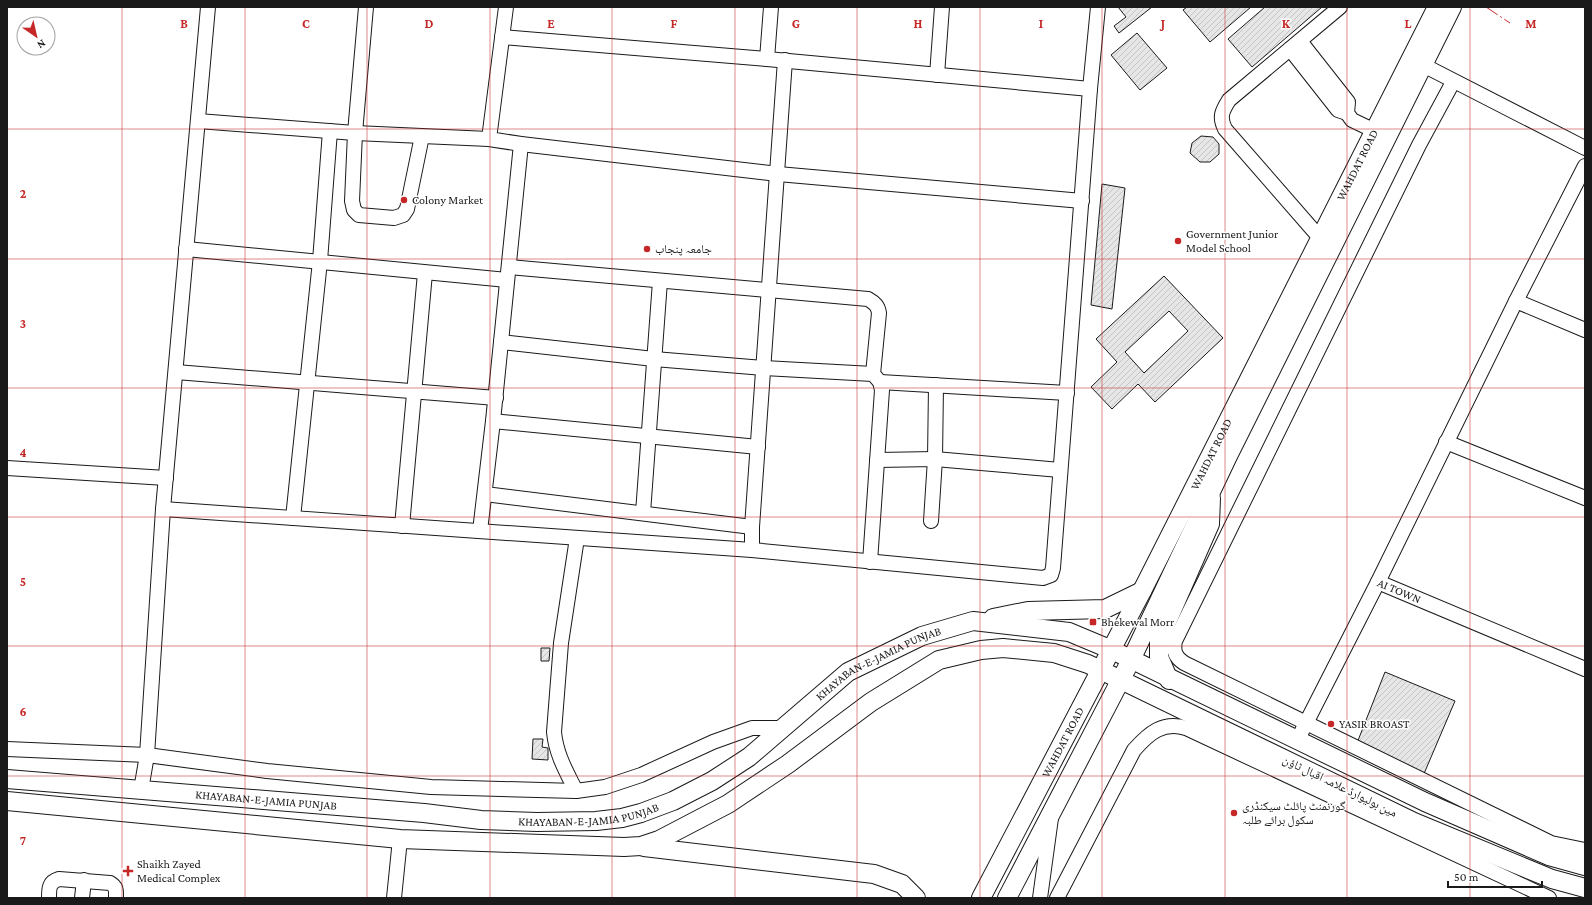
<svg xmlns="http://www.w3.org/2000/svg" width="1592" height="905" viewBox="0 0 1592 905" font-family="'Crimson Pro','Noto Naskh Arabic',serif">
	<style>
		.building { fill: url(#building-hatch); stroke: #1a1a1a; fill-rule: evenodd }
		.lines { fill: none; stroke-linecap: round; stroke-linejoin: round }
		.minor-casing { stroke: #1a1a1a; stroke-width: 16 }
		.major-casing { stroke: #1a1a1a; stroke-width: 20 }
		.minor { stroke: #fff; stroke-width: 14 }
		.major { stroke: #fff; stroke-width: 18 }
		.power { stroke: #c62828; stroke-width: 1; stroke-dasharray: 14 3 2 3; stroke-linecap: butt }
		.grid { fill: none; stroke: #c62828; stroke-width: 1; stroke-opacity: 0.55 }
		.poi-dot { fill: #c62828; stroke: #fff; stroke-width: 1.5 }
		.labels { text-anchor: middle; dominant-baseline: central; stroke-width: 3; stroke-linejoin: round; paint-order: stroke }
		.street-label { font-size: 12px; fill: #1a1a1a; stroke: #fff }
		.poi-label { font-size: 12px; fill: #1a1a1a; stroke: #fff; text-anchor: start }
		.grid-label { font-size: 13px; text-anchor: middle; font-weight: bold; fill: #c62828; stroke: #fff; stroke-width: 3; stroke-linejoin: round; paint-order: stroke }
	</style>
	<defs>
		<pattern id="building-hatch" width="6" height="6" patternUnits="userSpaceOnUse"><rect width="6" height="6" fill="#e6e6e6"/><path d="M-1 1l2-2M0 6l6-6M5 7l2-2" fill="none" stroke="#c5c5c5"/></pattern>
	</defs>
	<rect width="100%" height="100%" fill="#fff"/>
	<path class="building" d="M1118 7H1152L1119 33 1114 26 1126 17Z
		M1187 7H1251L1210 42 1183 10Z
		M1265 7H1322L1252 67 1228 39Z
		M1137 33 1167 68 1140 90 1111 55Z
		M1201 136 1213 137 1219 144V154L1210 162H1200L1190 153 1192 143Z
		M1102 184 1125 188 1112 309 1091 305Z
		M1164 276 1223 338 1155 402 1138 384 1112 409 1091 387 1117 362 1096 339ZM1169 311 1188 331 1144 373 1125 352Z
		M541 648H550L549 661H541Z
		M1385 672 1455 701 1423 776 1357 743Z
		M533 739H543L542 747 548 748V760L532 759Z"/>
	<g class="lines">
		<defs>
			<g id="minor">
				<path d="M366 7 355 133 352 201 354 210 359 215 394 218 403 215 407 209 422 136"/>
				<path d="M506 7 489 139 521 144 778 174 1082 201"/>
				<path d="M502 37 767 59 1090 89"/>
				<path d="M1300 41 1348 102 1347 113 1352 120 1375 131"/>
				<path d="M1290 49 1338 110 1347 113"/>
				<path d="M767 59 771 7"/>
				<path d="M1423 65 1585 148"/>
				<path d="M937 75 942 7"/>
				<path d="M1453 82 1419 145 1175 641C1173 651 1175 657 1184 663L1551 843 1585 850"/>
				<path d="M198 121 355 133 489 139"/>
				<path d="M1320 238 1225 129C1219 117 1222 111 1229 100L1340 7"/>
				<path d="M186 249 507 280"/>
				<path d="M509 267 868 299C875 303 878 306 879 313L873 374"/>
				<path d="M1516 301 1585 330"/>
				<path d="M501 342 654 359 764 368 873 374 880 382 882 390 870 562"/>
				<path d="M176 372 496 398"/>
				<path d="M880 382 1067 393"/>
				<path d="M493 421 758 447"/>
				<path d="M1446 442 1585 498"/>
				<path d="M877 460 935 459 1060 470"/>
				<path d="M7 468 166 478"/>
				<path d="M485 494 752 527"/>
				<path d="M163 509 752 550 1043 578 1051 575 1053 568 1090 89 1098 7"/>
				<path d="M643 513 660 281"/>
				<path d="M293 518 320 261 330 131"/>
				<path d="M931 521 935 459 936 385"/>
				<path d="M402 526 425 273"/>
				<path d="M480 531 493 421 521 144"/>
				<path d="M752 550V527L785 60"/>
				<path id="s1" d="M1378 582 1585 669"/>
				<path d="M1302 731 1378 582 1516 301 1585 166"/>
				<path d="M7 749 147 755 267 771 431 787 576 791 605 787 641 775 713 742 752 728H783"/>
				<path d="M141 790 147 755 163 509 208 7"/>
				<path d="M576 791C566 771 556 754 554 732L561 643 577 538"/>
				<path d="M49 898C49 888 49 882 59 879L110 883C117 887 116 891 116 898"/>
				<path d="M82 898 84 880"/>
				<path d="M394 898 400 839"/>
				<path d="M1040 898 1051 818"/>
				<path d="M1057 898 1134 750C1149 733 1163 721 1186 728L1549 898"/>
			</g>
			<g id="major">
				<path d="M993 618 1028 611 1105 609 1142 591"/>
				<path d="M1169 680 1159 657V640L1210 524 1211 498"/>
				<path id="s2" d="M7 779 424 813 481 820 537 822 596 821 622 818 641 813 673 801 712 781 749 757 848 672 922 636 973 621 1069 632 1112 650 1425 802 1549 856 1585 866"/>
				<path d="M7 801 400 839 624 847 641 846 659 840 728 804 788 764 871 702 939 660 981 650 1003 648 1054 653 1088 664 1414 822 1552 879 1585 888"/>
				<path d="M644 847 874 874 902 884 916 898"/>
				<path id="s3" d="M981 898 1142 591 1437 7"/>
				<path d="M1007 898 1131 660 1228 456 1452 7"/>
			</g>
		</defs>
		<use href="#minor" class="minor-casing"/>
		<use href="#major" class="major-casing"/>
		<use href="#minor" class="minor"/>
		<use href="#major" class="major"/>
		<path class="power" d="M1486 7 1510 23"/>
	</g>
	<path class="grid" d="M122 7V898M245 7V898M367 7V898M490 7V898M612 7V898M735 7V898M857 7V898M980 7V898M1102 7V898M1225 7V898M1347 7V898M1470 7V898M7 129H1585M7 259H1585M7 388H1585M7 517H1585M7 646H1585M7 776H1585"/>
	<g class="poi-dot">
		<circle cx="404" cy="200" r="4"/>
		<circle cx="1178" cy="241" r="4"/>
		<circle cx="647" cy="249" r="4"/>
		<rect x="1089" y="618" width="8" height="8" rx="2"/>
		<circle cx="1331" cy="724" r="4"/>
		<circle cx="1234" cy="813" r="4"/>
		<path d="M126 865h4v4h4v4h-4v4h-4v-4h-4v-4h4z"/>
	</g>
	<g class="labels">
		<g class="street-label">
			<text stroke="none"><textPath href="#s3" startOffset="824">WAHDAT ROAD</textPath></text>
			<text stroke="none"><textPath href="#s3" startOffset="500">WAHDAT ROAD</textPath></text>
			<text stroke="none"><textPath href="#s1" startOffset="23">AI TOWN</textPath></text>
			<text stroke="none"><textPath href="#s2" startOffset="920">KHAYABAN-E-JAMIA PUNJAB</textPath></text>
			<text stroke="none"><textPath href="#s3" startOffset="176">WAHDAT ROAD</textPath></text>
			<text transform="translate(1340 786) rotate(26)">مین بولیوارڈ علامہ اقبال ٹاؤن</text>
			<text stroke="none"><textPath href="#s2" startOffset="260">KHAYABAN-E-JAMIA PUNJAB</textPath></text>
			<text stroke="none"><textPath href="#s2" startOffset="584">KHAYABAN-E-JAMIA PUNJAB</textPath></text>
		</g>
		<g class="poi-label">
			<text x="412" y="200">Colony Market</text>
			<text x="1186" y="234">Government Junior<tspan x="1186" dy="14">Model School</tspan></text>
			<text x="655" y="249">جامعہ پنجاب</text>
			<text x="1101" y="622">Bhekewal Morr</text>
			<text x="1339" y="724">YASIR BROAST</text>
			<text x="1242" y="806">گورنمنٹ پائلٹ سیکنڈری<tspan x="1242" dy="14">سکول برائے طلبہ</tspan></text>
			<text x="137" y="864">Shaikh Zayed<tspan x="137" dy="14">Medical Complex</tspan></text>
		</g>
	</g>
	<g class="grid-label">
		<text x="184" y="28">B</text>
		<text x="306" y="28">C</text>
		<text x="429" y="28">D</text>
		<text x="551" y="28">E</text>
		<text x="674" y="28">F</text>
		<text x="796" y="28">G</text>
		<text x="918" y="28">H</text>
		<text x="1041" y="28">I</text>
		<text x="1163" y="28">J</text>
		<text x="1286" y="28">K</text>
		<text x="1408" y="28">L</text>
		<text x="1531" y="28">M</text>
		<text x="23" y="198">2</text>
		<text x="23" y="328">3</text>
		<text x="23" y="457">4</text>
		<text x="23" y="586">5</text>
		<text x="23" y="716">6</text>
		<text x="23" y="845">7</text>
	</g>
	<rect width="1592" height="905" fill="none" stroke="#1a1a1a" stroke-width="16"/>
	<g transform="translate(36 36) rotate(146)"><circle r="19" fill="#ffffff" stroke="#a3a3a3"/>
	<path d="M0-3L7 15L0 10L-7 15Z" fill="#c62828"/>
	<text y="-6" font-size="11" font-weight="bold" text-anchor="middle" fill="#1a1a1a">N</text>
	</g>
	<path d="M1448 881v6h94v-6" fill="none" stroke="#1a1a1a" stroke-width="2"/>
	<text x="1454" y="881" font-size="12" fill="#1a1a1a" stroke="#ffffff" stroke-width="3" paint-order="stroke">50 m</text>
</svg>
